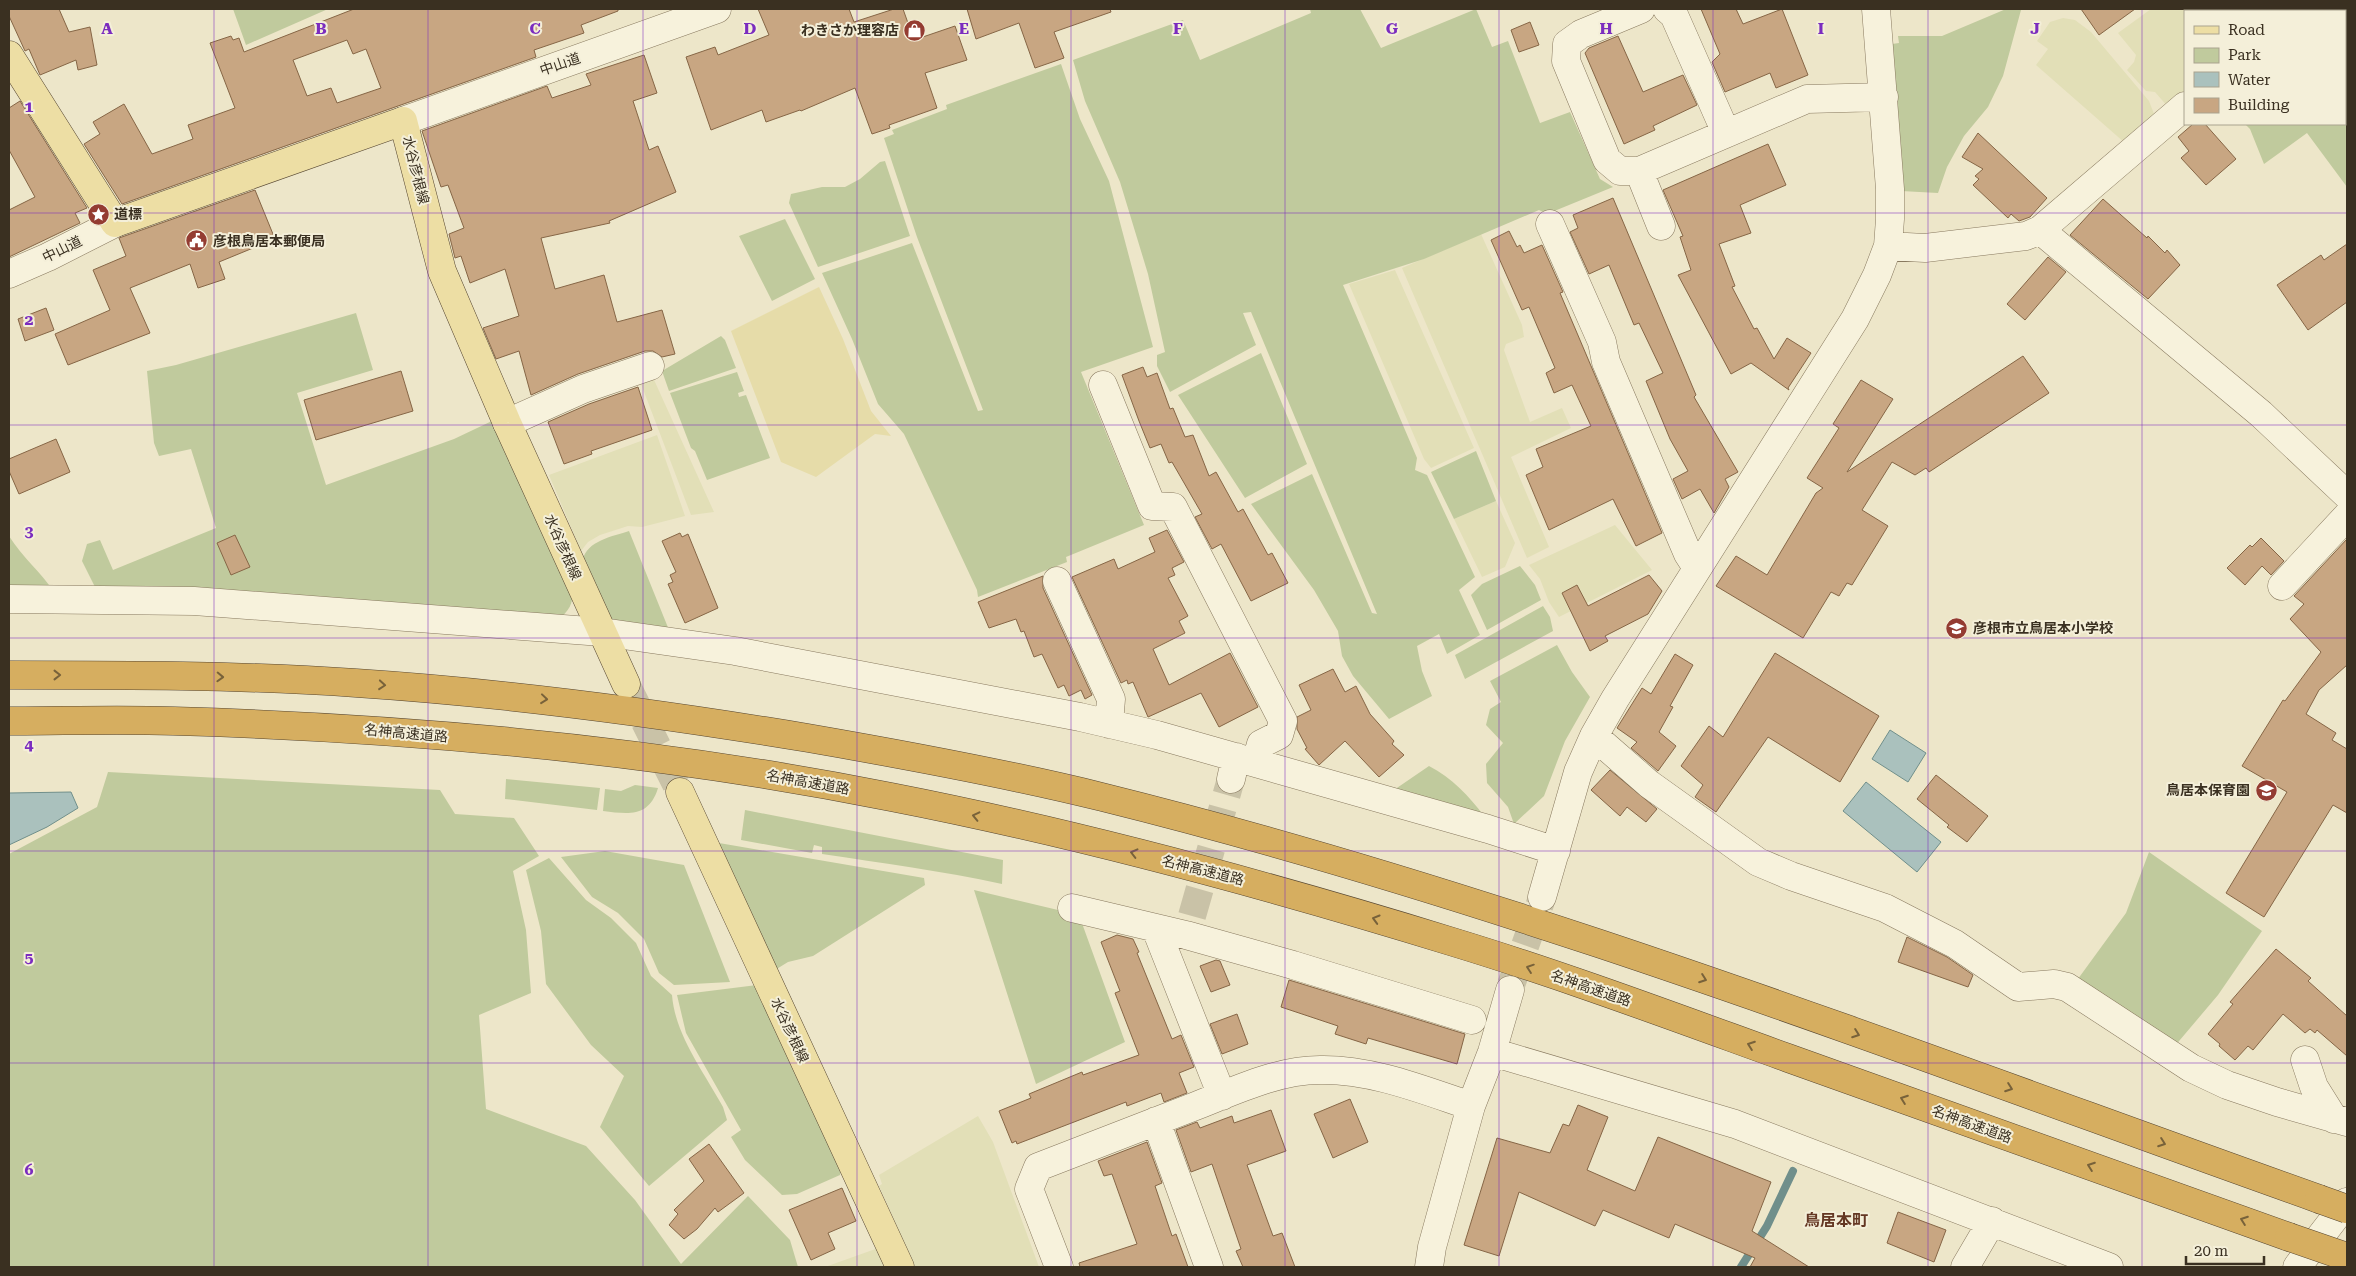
<svg xmlns="http://www.w3.org/2000/svg" width="2356" height="1276" viewBox="0 0 2356 1276" font-family="'Roboto Serif','Noto Sans JP',serif">
	<style>
		.farmland { fill: #e2dfb7 }
		.green { fill: #c0ca9d }
		.sand { fill: #e6dca9 }
		.water { fill: #aac1bd; stroke: #708f8b }
		.lines { fill: none; stroke-linecap: round; stroke-linejoin: round }
		.stream { stroke: #708f8b; stroke-width: 8 }
		.building { fill: #c8a682; stroke: #866646; fill-rule: evenodd }
		.minor-tunnel { stroke: #c9c2a7; stroke-width: 28; stroke-dasharray: 28 14; stroke-linecap: butt }
		.major-tunnel { stroke: #c9c2a7; stroke-width: 28; stroke-dasharray: 28 14; stroke-linecap: butt }
		.minor-casing { stroke: #88795f; stroke-width: 29 }
		.major-casing { stroke: #574732; stroke-width: 29 }
		.highway-casing { stroke: #574732; stroke-width: 29 }
		.minor { stroke: #f7f2dc; stroke-width: 28 }
		.major { stroke: #eddea4; stroke-width: 28 }
		.highway { stroke: #d6ae60; stroke-width: 28 }
		.highway-bridge-casing { stroke: #574732; stroke-width: 29; stroke-linecap: butt }
		.highway-bridge { stroke: #d6ae60; stroke-width: 28 }
		.oneway { stroke: #78623a }
		.grid { fill: none; stroke: #7b2cbf; stroke-width: 1; stroke-opacity: 0.55 }
		.labels { text-anchor: middle; dominant-baseline: central; stroke-width: 4; stroke-linejoin: round; paint-order: stroke }
		.poi-label { font-size: 14px; font-weight: bold; fill: #3a3021; stroke: #f4efd9; text-anchor: start }
		.street-label { font-size: 14px; fill: #3a3021; stroke: #f4efd9 }
		.quarter-label { font-size: 16px; font-weight: bold; fill: #643723; stroke: #f4efd9 }
		.grid-label { font-size: 16px; text-anchor: middle; font-weight: bold; fill: #7b2cbf; stroke: #f4efd9; stroke-width: 4; stroke-linejoin: round; paint-order: stroke }
	</style>
	<rect width="100%" height="100%" fill="#ede6c9"/>
	<path class="farmland" d="M2151 9H2235L2237 11H2185V94L2168 107 2155 92 2146 91 2127 70 2134 62 2136 55 2118 33Z
		M2063 18 2075 20 2091 32 2149 101 2156 119 2125 143 2036 65 2048 49 2037 41 2050 22Z
		M1481 234 1522 325 1524 337 1506 344 1504 350 1530 422 1562 408 1571 428 1511 457 1549 547 1527 558 1402 268Z
		M1395 270 1474 448 1431 468 1424 459 1349 284Z
		M650 371 714 512 691 515 638 376Z
		M657 435 685 516 642 527 628 526 600 535 588 542 581 551 549 475Z
		M1496 501 1515 543 1505 567 1482 577 1454 519Z
		M1615 525 1652 570 1559 617 1549 602 1540 579 1529 565Z
		M978 1116 993 1142 1039 1267H915L879 1186 882 1184 879 1175Z
		M881 1247 889 1267H825Z"/>
	<path class="green" d="M233 9H328L246 45Z
		M1310 9H1360L1381 48 1476 9 1492 47 1508 41 1540 123 1570 112 1600 179 1613 187 1547 214 1539 210 1424 259 1343 285 1417 458 1415 470 1427 475 1475 577 1459 590 1480 635 1447 654 1439 634 1417 646 1422 671 1432 696 1389 719 1353 676 1342 656 1338 631 1314 590 1251 504 1312 474 1372 613 1377 614 1251 312 1243 313 1256 345 1170 392 1157 366V355L1165 352 1148 274 1120 182 1085 101 1073 60 1183 20 1200 60 1311 13Z
		M2006 9 2021 10 2003 76 1988 107 1964 136 1947 167 1938 193 1901 191 1892 44 1899 43 1898 36H1942Z
		M2312 9H2347V187L2307 133 2264 164 2250 129 2245 124H2345V11H2309Z
		M1061 64 1080 119 1109 181 1153 347 1081 372 1144 525 1066 557 1067 562 978 597 977 590 904 434 878 404 852 339 822 273 912 243 978 411 983 410 917 237 884 138 894 134 892 130 947 109 946 105Z
		M885 161 910 236 818 267 789 203 791 194 822 187H845L860 179 880 162Z
		M785 219 815 279 772 301 739 236Z
		M356 313 373 370 297 393 326 485 454 439 494 420 573 587C573 600 572 608 561 617L97 591 82 561 87 544 100 540 113 570 216 528 191 449 159 456 154 443 147 371 176 365Z
		M721 336 725 340 736 368 669 391 662 371Z
		M1261 353 1307 464 1245 498 1178 395Z
		M737 372 744 391 738 393 739 397 746 395 770 458 707 480 695 451 691 448 670 393Z
		M1476 451 1496 501 1454 519 1431 472Z
		M629 531 669 630 610 620 583 560C586 541 614 536 629 531Z
		M9 536C22 557 41 572 54 592L9 593Z
		M1520 566 1535 585 1541 600 1487 630 1471 595 1482 584Z
		M1543 606 1550 617 1553 631 1465 679 1455 655Z
		M1557 645 1572 672 1590 697 1565 741 1544 796 1514 824 1508 807 1487 783 1486 764 1503 743 1486 725 1490 709 1501 702 1490 681Z
		M1429 766C1452 778 1469 796 1484 816L1391 792Z
		M108 772 440 790 455 814 514 818 539 856 513 871 526 930 531 993 479 1015 486 1109 586 1146 635 1200 681 1264 748 1196 790 1240 798 1267H9V854L97 807Z
		M506 779 600 788 597 810 505 799Z
		M635 785 658 788C649 818 628 814 603 811L605 789 621 791Z
		M745 810 1003 860 1002 884C942 871 882 863 822 854V847L814 845 812 853 741 840Z
		M719 843 924 878 925 885 813 956 788 962 775 970Z
		M605 851 684 865 730 982 674 985 659 973 644 939 618 913 592 897 561 857Z
		M2149 852 2262 931 2218 995 2174 1047 2075 983 2126 913Z
		M549 858 586 900 611 918 636 943 651 976 672 995C675 1035 704 1072 723 1107L727 1120 649 1186 600 1127 624 1076 591 1045 546 984 541 931 526 870Z
		M974 890 1079 915 1125 1042 1036 1084Z
		M757 985 841 1167 840 1175 797 1194 782 1195 745 1160 731 1137 741 1130 686 1033 677 995Z"/>
	<path class="sand" d="M819 287 843 339 871 411 891 436 875 434 816 477 781 462 731 331Z"/>
	<path class="water" d="M1890 730 1926 753 1908 782 1872 759Z
		M1866 782 1941 842 1917 872 1843 811Z
		M71 792 78 808 47 827 9 845V793Z"/>
	<g class="lines">
		<path class="stream" d="M1741 1267 1767 1226 1793 1171"/>
	</g>
	<path class="building" d="M9 9H59L69 32 90 27 97 65 78 70 76 60 40 75 29 49 25 51 9 16Z
		M354 9H618V11L581 25 584 33 534 50 536 57 122 204 84 144 100 134 93 122 124 104 152 154 193 139 188 125 235 108 210 43 231 36 233 40 239 38 244 52ZM347 40 353 54 366 49 381 88 337 103 331 88 307 96 293 60Z
		M758 9H849L854 22 894 9H903L914 40 955 26 967 60 925 73 937 108 889 125 890 128 872 134 855 88 801 111 800 110 766 122 762 110 711 130 686 57 715 47 718 55 769 35Z
		M967 9H1110L1111 12 1054 32 1064 58 1035 68 1019 23 976 39Z
		M1701 9H1736L1743 24 1782 9 1808 75 1776 88 1770 73 1725 92 1712 62 1720 54Z
		M2081 9H2135L2099 35Z
		M1530 22 1539 45 1519 52 1511 30Z
		M1618 36 1643 92 1683 75 1697 105 1653 126 1655 130 1624 144 1585 53 1589 48Z
		M644 55 657 93 633 101 649 150 658 146 676 192 609 221 610 223 541 238 555 289 604 275 617 322 662 310 675 354 662 357 653 351H645L578 374 531 395 519 351 496 359 483 328 519 316 505 269 470 283 461 256 455 258 449 234 464 228 448 185 441 187 422 131 547 86 552 98 591 85 586 74Z
		M20 101 87 208 75 213 80 223 9 257V210L35 197 9 150V108Z
		M2193 124H2205L2236 159 2206 185 2181 158 2189 151 2178 137Z
		M1978 133 2047 198 2030 217 2019 221 2011 214 2008 218 1973 185 1979 179 1975 176 1983 169 1962 157Z
		M1768 144 1786 185 1740 205 1751 233 1719 244 1735 286 1732 287 1754 329 1757 328 1774 359 1787 338 1811 353 1788 388 1789 390 1751 363 1731 374 1678 275 1691 270 1680 237 1683 236 1663 190Z
		M255 190 275 239 219 262 225 279 198 288 190 264 130 288 150 333 68 365 55 334 110 310 93 270 126 256 119 238Z
		M1613 198 1696 395 1694 397 1738 472 1725 479 1729 487 1714 513 1700 489 1682 499 1673 479 1688 471 1670 439 1646 381 1663 373 1639 323 1634 325 1609 265 1589 274 1570 232 1578 228 1573 215Z
		M2103 199 2147 238 2148 236 2165 253 2167 250 2180 265 2148 299 2070 235Z
		M1509 231 1517 247 1520 245 1524 253 1542 245 1563 292 1560 293 1662 533 1636 546 1613 499 1549 530 1526 475 1543 467 1536 449 1591 426 1572 385 1554 393 1546 373 1555 368 1529 307 1522 310 1491 240Z
		M2347 244V302L2308 330 2277 285 2321 255 2324 260Z
		M2048 257 2066 272 2025 320 2007 304Z
		M46 308 54 330 25 341 18 319Z
		M2023 356 2049 393 1929 472 1926 468 1915 475 1892 462 1862 510 1888 526 1852 585 1847 583 1839 596 1831 592 1803 638 1716 586 1736 556 1767 575 1816 493 1823 488 1807 478 1839 428 1833 424 1861 380 1893 399 1847 472Z
		M1143 367 1147 377 1157 373 1170 409 1173 408 1185 437 1193 435 1209 476 1216 472 1238 512 1243 509 1268 555 1272 553 1288 583 1251 601 1221 544 1212 549 1195 517 1202 514 1172 462 1169 463 1161 444 1150 448 1139 421 1122 375Z
		M401 371 413 411 316 440 304 400Z
		M638 387 652 430 591 451 592 454 564 464 548 422 589 404Z
		M56 439 70 472 19 494 9 471V459Z
		M1167 530 1184 562 1172 568 1175 575 1168 578 1188 616 1179 621 1185 633 1153 649 1169 685 1230 653 1258 707 1219 727 1201 693 1148 717 1133 682 1128 684 1127 680 1121 683 1072 577 1114 559 1118 569 1155 552 1149 538Z
		M680 533 682 537 688 534 718 608 685 623 668 584 673 582 670 575 676 572 662 541Z
		M235 535 250 567 231 575 217 543Z
		M2261 538 2284 561 2271 575 2262 566 2245 585 2227 568 2250 545 2252 547Z
		M2347 539V665L2319 690 2306 714 2336 733 2332 740 2347 749V813L2333 805 2264 917 2226 893 2287 792 2242 766 2283 700 2285 701 2321 652 2290 619 2304 604 2294 596Z
		M1649 575 1662 591 1648 614 1605 636 1608 641 1590 651 1562 593 1577 585 1588 606Z
		M1043 576V588L1092 695 1085 699 1081 690 1069 696 1064 685 1058 688 1042 654 1034 657 1024 631 1021 632 1016 619 989 628 978 602Z
		M1775 653 1879 716 1840 782 1768 737 1716 812 1695 797 1703 785 1681 766 1709 726 1723 737Z
		M1675 654 1693 665 1670 706 1673 707 1659 732 1676 746 1658 771 1631 748 1637 742 1617 728 1642 688 1651 694Z
		M1333 669 1345 692 1356 686 1370 714 1394 741 1392 744 1404 755 1379 777 1345 741 1319 765 1305 749 1307 748 1297 729V717L1311 710 1299 685Z
		M1610 770 1657 809 1646 822 1627 807 1620 816 1591 790Z
		M1936 775 1988 816 1967 842 1947 827 1949 825 1917 799Z
		M1117 935 1133 939 1139 952 1137 953 1172 1039 1181 1035 1194 1067 1179 1073 1187 1093 1164 1102 1161 1093 1127 1106 1126 1102 1017 1144 1016 1141 1012 1143 999 1111 1031 1098 1029 1094 1082 1072 1083 1075 1139 1055 1115 993 1120 991 1101 942Z
		M1907 937 1947 957 1973 975 1968 987 1898 962Z
		M2276 949 2311 978 2308 981 2347 1016V1056L2317 1030 2315 1033 2310 1029 2305 1033 2283 1014 2253 1050 2248 1046 2235 1060 2219 1046 2220 1044 2208 1034 2233 1004 2230 1002Z
		M1216 960 1220 961 1230 985 1211 992 1200 966Z
		M1289 980 1465 1034 1457 1064 1368 1038 1366 1044 1335 1034 1338 1026 1281 1007Z
		M1237 1014 1248 1044 1222 1054 1210 1024Z
		M1350 1099 1368 1142 1333 1158 1314 1114Z
		M1578 1105 1608 1117 1587 1170 1635 1191 1658 1137 1771 1182 1752 1231 1809 1267H1750L1755 1258 1675 1224 1669 1238 1603 1210 1595 1226 1519 1192 1499 1256 1464 1245 1497 1138 1550 1153 1563 1124 1569 1126Z
		M1271 1110 1286 1151 1247 1165 1273 1236 1282 1233 1295 1267H1243L1236 1251 1241 1249 1212 1164 1191 1172 1176 1130 1197 1122 1200 1128 1232 1116 1234 1123Z
		M1147 1142 1162 1183 1155 1186 1172 1236 1176 1234 1188 1267H1080L1079 1263 1137 1244 1112 1174 1104 1176 1098 1161Z
		M709 1144 744 1193 718 1212 715 1208 697 1229 684 1239 669 1225 678 1214 674 1210 704 1181 689 1159Z
		M842 1188 856 1221 828 1233 835 1249 811 1260 789 1210Z
		M1898 1212 1946 1230 1934 1262 1887 1243Z"/>
	<g class="lines">
		<path class="minor-tunnel" d="M1192 916 1231 779
			M1511 985 1541 901"/>
		<path class="major-tunnel" d="M626 684 680 792"/>
		<defs>
			<path id="minor" d="M1641 9 1581 34 1567 44 1566 61 1607 160 1620 171H1639L1807 99 1884 97
				M1667 9 1674 15 1726 133
				M2296 11 2299 9
				M403 121 717 9
				M1639 171 1661 226
				M1550 224 1602 342 1606 362 1688 554 1697 568
				M2040 230 2261 414 2347 495
				M1888 246 1925 248 2026 236 2040 230 2185 106
				M9 274 48 257 115 223
				M1103 385 1152 506 1173 507 1283 721 1279 735 1261 744 1256 762
				M507 423 583 389 650 366
				M1057 581 1111 699 1109 724
				M2282 586 2347 516
				M9 599 194 601 602 632 735 651 1080 717 1157 735 1488 829 1556 851
				M1594 736 1649 784 1758 862 1791 876 1885 908 1955 944 2018 987 2054 984 2067 987 2191 1068 2227 1085 2277 1102 2347 1122
				M1231 779 1236 757
				M1542 897 1578 772 1594 736 1615 699 1855 319 1877 275 1888 246 1890 219V189L1876 9
				M1072 908 1186 935 1293 965 1472 1020
				M1156 929 1222 1096
				M1492 1052 1735 1124 2109 1267
				M2305 1060 2314 1087 2334 1119
				M1156 1121 1209 1267
				M1059 1267 1029 1189 1038 1167C1090 1147 1142 1127 1193 1107 1234 1091 1277 1070 1320 1070 1372 1069 1423 1090 1471 1106
				M1429 1267 1432 1247 1471 1106 1492 1052 1510 990
				M1965 1267 1992 1221
				M2297 1267 2347 1202"/>
			<path id="major" d="M9 55 115 223 403 121 442 271 507 423 626 684
				M680 792 900 1267"/>
			<path id="highway" d="M9 675C125 675 240 675 356 683 508 693 658 713 808 738 906 755 1005 773 1102 797 1517 900 1917 1056 2319 1199
				M9 721C64 721 119 719 174 721 414 728 656 750 891 797 1081 834 1268 885 1453 942 1565 976 1677 1018 1788 1058 1955 1117 2122 1177 2289 1237"/>
		</defs>
		<use href="#minor" class="minor-casing"/>
		<use href="#major" class="major-casing"/>
		<use href="#highway" class="highway-casing"/>
		<use href="#minor" class="minor"/>
		<use href="#major" class="major"/>
		<use href="#highway" class="highway"/>
		<defs>
			<path id="highway-bridge" d="M2319 1199 2347 1209
				M2289 1237 2347 1257"/>
		</defs>
		<use href="#highway-bridge" class="highway-bridge-casing"/>
		<use href="#highway-bridge" class="highway-bridge"/>
	</g>
	<defs><path id="oneway-chevron" d="M-2-3.5L2.5 0L-2 3.5" fill="none" stroke-width="1.6" stroke-linecap="round" stroke-linejoin="round" transform="scale(1.25)"/></defs>
	<g class="oneway">
		<use href="#oneway-chevron" transform="translate(57 675)"/>
		<use href="#oneway-chevron" transform="translate(220 677) rotate(2)"/>
		<use href="#oneway-chevron" transform="translate(382 685) rotate(5)"/>
		<use href="#oneway-chevron" transform="translate(544 699) rotate(6)"/>
		<use href="#oneway-chevron" transform="translate(976 816) rotate(-167)"/>
		<use href="#oneway-chevron" transform="translate(1134 853) rotate(-166)"/>
		<use href="#oneway-chevron" transform="translate(1376 919) rotate(-164)"/>
		<use href="#oneway-chevron" transform="translate(1530 968) rotate(-161)"/>
		<use href="#oneway-chevron" transform="translate(1703 979) rotate(20)"/>
		<use href="#oneway-chevron" transform="translate(1856 1034) rotate(20)"/>
		<use href="#oneway-chevron" transform="translate(1751 1045) rotate(-160)"/>
		<use href="#oneway-chevron" transform="translate(2009 1088) rotate(20)"/>
		<use href="#oneway-chevron" transform="translate(1904 1099) rotate(-160)"/>
		<use href="#oneway-chevron" transform="translate(2162 1143) rotate(20)"/>
		<use href="#oneway-chevron" transform="translate(2091 1166) rotate(-160)"/>
		<use href="#oneway-chevron" transform="translate(2244 1220) rotate(-160)"/>
	</g>
	<path class="grid" d="M214 9V1267M428 9V1267M643 9V1267M857 9V1267M1071 9V1267M1285 9V1267M1499 9V1267M1713 9V1267M1928 9V1267M2142 9V1267M9 213H2347M9 425H2347M9 638H2347M9 851H2347M9 1063H2347"/>
	<defs>
		<symbol id="shop-disc" viewBox="-11 -11 22 22"><circle r="9.5" fill="#943c32" stroke="#f4efd9"/><path d="M-5-2.5h2.3a2.7 3.5 0 0 1 5.4 0H5L5.5 6h-11ZM-1.5-2.5h3a1.5 2.3 0 0 0-3 0Z" fill="#fff"/></symbol>
		<symbol id="sight-disc" viewBox="-11 -11 22 22"><circle r="9.5" fill="#943c32" stroke="#f4efd9"/><path d="M0-6L1.8-2.2L6-1.7L2.9 1.2L3.7 5.4L0 3.3L-3.7 5.4L-2.9 1.2L-6-1.7L-1.8-2.2Z" fill="#fff"/></symbol>
		<symbol id="civic-disc" viewBox="-11 -11 22 22"><circle r="9.5" fill="#943c32" stroke="#f4efd9"/><path d="M-.6-6.5H3V-4.5H.6V-3L4-1V1h2V6H-6V1h2V-1L-.6-3ZM-1.2 2.5V6h2.4V2.5Z" fill="#fff"/></symbol>
		<symbol id="school-disc" viewBox="-11 -11 22 22"><circle r="9.5" fill="#943c32" stroke="#f4efd9"/><path d="M0-5L7-2L0 1L-7-2ZM-4 1L0 2.5L4 1V4Q0 6-4 4Z" fill="#fff"/></symbol>
	</defs>
	<g fill-rule="evenodd">
		<use href="#shop-disc" x="902" y="18" width="25" height="25"/>
		<use href="#sight-disc" x="86" y="202" width="25" height="25"/>
		<use href="#civic-disc" x="184" y="228" width="25" height="25"/>
		<use href="#school-disc" x="1944" y="616" width="25" height="25"/>
		<use href="#school-disc" x="2254" y="778" width="25" height="25"/>
	</g>
	<g class="labels">
		<g class="poi-label">
			<text x="899" y="30" text-anchor="end">わきさか理容店</text>
			<text x="114" y="214">道標</text>
			<text x="213" y="241">彦根鳥居本郵便局</text>
			<text x="1973" y="628">彦根市立鳥居本小学校</text>
			<text x="2250" y="790" text-anchor="end">鳥居本保育園</text>
		</g>
		<g class="street-label">
			<text transform="translate(560 64) rotate(-19)">中山道</text>
			<text transform="translate(416 170) rotate(76)">水谷彦根線</text>
			<text transform="translate(62 249) rotate(-26)">中山道</text>
			<text transform="translate(563 547) rotate(66)">水谷彦根線</text>
			<text transform="translate(406 733) rotate(5)">名神高速道路</text>
			<text transform="translate(808 782) rotate(10)">名神高速道路</text>
			<text transform="translate(1203 870) rotate(14)">名神高速道路</text>
			<text transform="translate(1591 988) rotate(19)">名神高速道路</text>
			<text transform="translate(790 1030) rotate(65)">水谷彦根線</text>
			<text transform="translate(1972 1124) rotate(20)">名神高速道路</text>
		</g>
		<g class="quarter-label">
			<text x="1836" y="1220">鳥居本町</text>
		</g>
	</g>
	<g class="grid-label">
		<text x="107" y="34">A</text>
		<text x="321" y="34">B</text>
		<text x="535" y="34">C</text>
		<text x="750" y="34">D</text>
		<text x="964" y="34">E</text>
		<text x="1178" y="34">F</text>
		<text x="1392" y="34">G</text>
		<text x="1606" y="34">H</text>
		<text x="1821" y="34">I</text>
		<text x="2035" y="34">J</text>
		<text x="29" y="112">1</text>
		<text x="29" y="325">2</text>
		<text x="29" y="537">3</text>
		<text x="29" y="750">4</text>
		<text x="29" y="963">5</text>
		<text x="29" y="1175">6</text>
	</g>
	<rect width="2356" height="1276" fill="none" stroke="#3a3021" stroke-width="20"/>
	<rect x="2184" y="10" width="162" height="115" fill="#f4efd9" stroke="#aaa38f"/>
	<rect x="2194" y="26" width="25" height="8" fill="#eddea4" stroke="#aaa38f"/>
	<text x="2228" y="35" font-size="15" fill="#3a3021">Road</text>
	<rect x="2194" y="48" width="25" height="15" fill="#c0ca9d" stroke="#aaa38f"/>
	<text x="2228" y="60" font-size="15" fill="#3a3021">Park</text>
	<rect x="2194" y="72" width="25" height="15" fill="#aac1bd" stroke="#aaa38f"/>
	<text x="2228" y="85" font-size="15" fill="#3a3021">Water</text>
	<rect x="2194" y="98" width="25" height="15" fill="#c8a682" stroke="#aaa38f"/>
	<text x="2228" y="110" font-size="15" fill="#3a3021">Building</text>
	<path d="M2186 1256v8h78v-8" fill="none" stroke="#3a3021" stroke-width="2.5"/>
	<text x="2194" y="1256" font-size="15" fill="#3a3021" stroke="#f4efd9" stroke-width="4" paint-order="stroke">20 m</text>
</svg>
